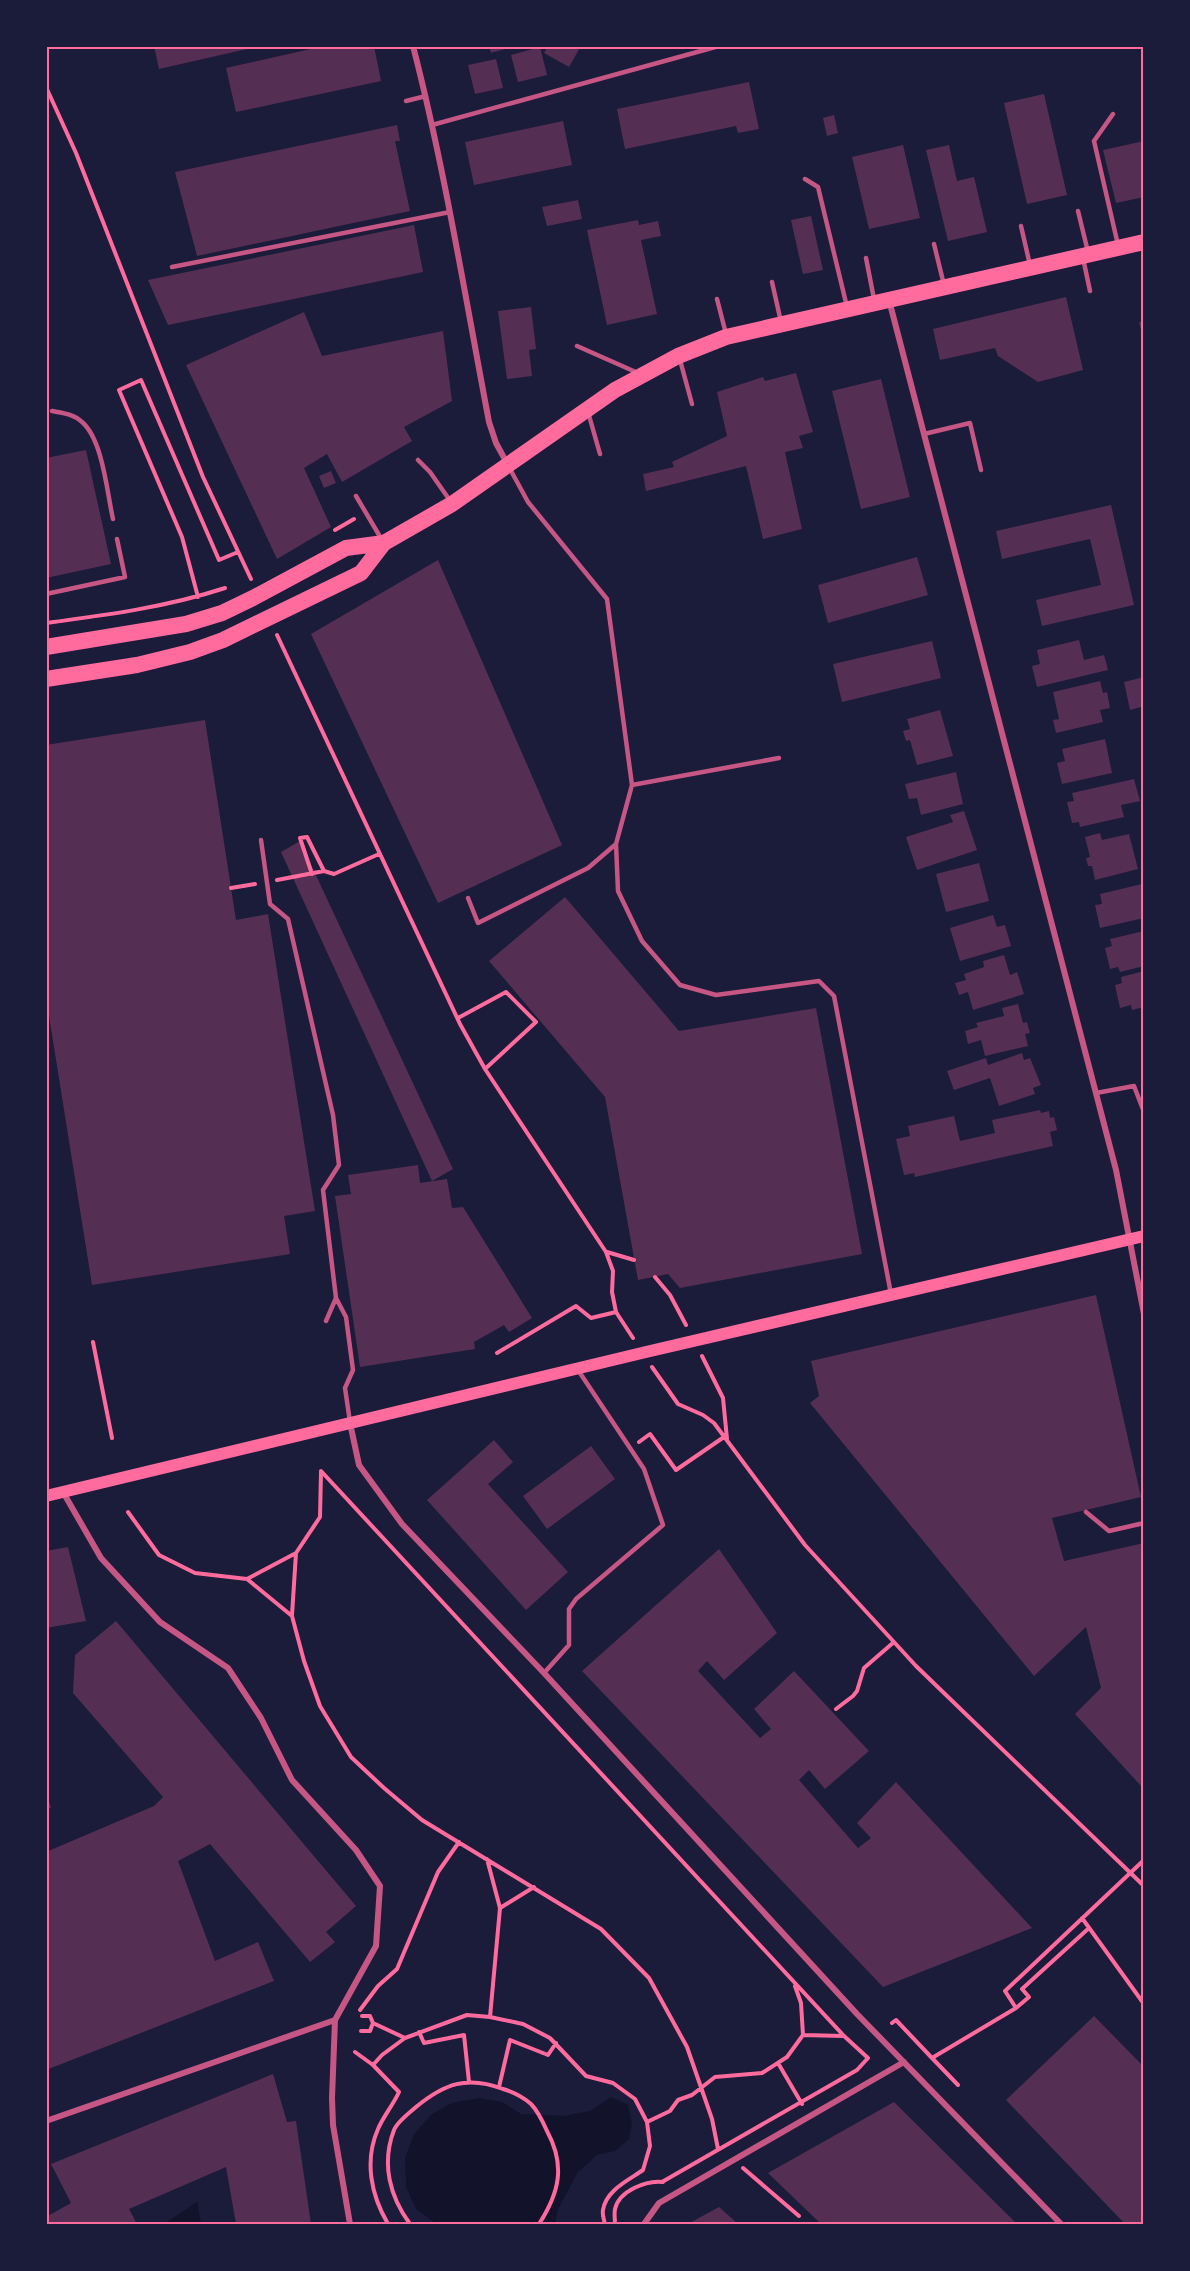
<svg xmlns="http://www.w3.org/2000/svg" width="1190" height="2271" viewBox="0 0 1190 2271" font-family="Karla,sans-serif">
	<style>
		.water { fill: #12122b }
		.building { fill: #542f53 }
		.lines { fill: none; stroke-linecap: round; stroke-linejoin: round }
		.path { stroke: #ff6b9d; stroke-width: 4 }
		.service { stroke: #c65784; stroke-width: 4.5 }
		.minor { stroke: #c65784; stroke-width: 6 }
		.secondary { stroke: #ff6b9d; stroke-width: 12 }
		.trunk { stroke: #ff6b9d; stroke-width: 16 }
		.neatline { fill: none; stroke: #ff6b9d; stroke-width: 2 }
	</style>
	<rect width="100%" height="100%" fill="#1b1b3a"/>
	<path class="water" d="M611 2097 628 2105 632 2123 629 2139 615 2151 597 2155 578 2172 558 2209 555 2224H437L416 2209 406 2187 405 2158 414 2134 432 2114 452 2103 479 2098 502 2102 521 2114 564 2116 590 2111Z
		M197 2202 201 2224H164Z"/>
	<path class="building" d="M154 46H256V47L159 69Z
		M324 46H374L381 81 236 112 226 68Z
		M489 46H512V47L491 53Z
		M548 46H581L569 67 544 53Z
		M540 47 547 75 518 82 511 55Z
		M496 59 503 88 475 94 468 65Z
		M749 82 759 129 738 133 736 126 625 149 617 109Z
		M1044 94 1067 195 1027 204 1004 103Z
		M834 115 838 133 827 136 823 118Z
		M563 121 572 165 474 185 465 142Z
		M397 125 400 141H395L410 211 197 256 175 172Z
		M1144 141V197L1116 203 1103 150Z
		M903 145 920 218 869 229 852 157Z
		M949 145 957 181 974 177 987 232 948 241 926 150Z
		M578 200 582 219 547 226 542 207Z
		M811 216 823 270 803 274 791 220Z
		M638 220 639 225 658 221 661 236 641 240 657 314 607 325 587 230Z
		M414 225 423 272 168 325 148 280Z
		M1066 297 1083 370 1038 382 998 356 995 348 940 360 933 329Z
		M531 307 536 349 529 350 532 376 507 379 498 311Z
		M304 312 322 356 443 331 452 401 404 427 412 441 342 482 327 454 304 468 331 527 277 559 186 365Z
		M1144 321V337L1143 338 1139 322Z
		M796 373 813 432 799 436 803 448 785 452 802 529 763 539 746 466 646 491 643 474 674 467 672 462 727 436 717 392 763 377 765 381Z
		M881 379 910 497 861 509 832 391Z
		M86 450 111 564 46 578V458Z
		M331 471 336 483 324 488 319 476Z
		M1111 505 1134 605 1042 626 1036 600 1101 585 1090 539 1002 559 996 531Z
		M917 557 928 595 828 623 818 585Z
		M438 560 562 845 438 903 311 634Z
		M1079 640 1084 660 1104 655 1108 670 1037 687 1032 666 1040 664 1037 650Z
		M932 641 941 678 842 702 833 664Z
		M1144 677V706L1130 710 1124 682Z
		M1100 681 1103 693 1107 692 1110 708 1100 710 1103 722 1056 733 1053 720 1059 719 1053 692Z
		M940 710 953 756 917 765 910 740 906 741 903 731 910 729 907 719Z
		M205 720 236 920 268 914 315 1211 284 1216 290 1254 92 1285 46 997V745Z
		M1105 739 1112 773 1062 784 1057 763 1065 761 1062 749Z
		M956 772 963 804 921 815 917 798 909 799 905 784Z
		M1134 779 1140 801 1121 805 1124 817 1080 827 1079 822 1072 823 1067 802 1074 801 1072 793Z
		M964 811 977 850 917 870 906 837 953 822 950 815Z
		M1100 833 1102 840 1129 834 1138 869 1095 880 1092 866H1088L1086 858 1090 857 1085 837Z
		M300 841 453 1169 432 1181 281 852Z
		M979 863 989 901 946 912 936 874Z
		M1142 884 1144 918 1100 928 1095 905 1102 904 1100 894Z
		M565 897 679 1031 816 1008 862 1254 680 1288 668 1274 638 1280 605 1097 489 961Z
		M993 915 997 927 1005 925 1011 946 960 961 950 928Z
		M1144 931V966L1120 972 1118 967 1110 969 1105 948 1112 946 1110 939Z
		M1004 955 1010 975 1017 972 1024 994 973 1010 968 992 959 995 955 983 966 980 964 974 984 967 983 961Z
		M1144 971V1007L1132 1010 1131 1005 1120 1008 1115 985 1122 983 1121 977Z
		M1018 1004 1023 1023 1027 1022 1030 1033 1025 1034 1028 1046 985 1056 981 1040 968 1044 965 1031 978 1027 976 1023 1004 1016 1002 1008Z
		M1022 1053 1024 1060 1030 1058 1041 1085 1033 1088 1035 1094 999 1106 990 1078 954 1090 947 1071 986 1058 988 1065Z
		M1040 1110 1041 1113 1049 1111 1050 1118 1054 1117 1057 1130 1050 1132 1053 1146 915 1177 914 1173 904 1175 896 1139 910 1136 908 1126 954 1116 960 1141 995 1133 992 1120Z
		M418 1165 420 1183 447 1179 452 1208 463 1207 532 1318 509 1332 504 1325 474 1342 475 1349 360 1367 335 1196 351 1194 348 1175Z
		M1096 1295 1141 1497 1052 1518 1064 1561 1144 1543V1785L1142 1787 1075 1714 1101 1688 1086 1627 1034 1676 810 1403 819 1396 811 1361Z
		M494 1440 513 1462 488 1484 568 1572 526 1610 427 1500Z
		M591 1446 615 1479 547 1529 523 1496Z
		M68 1547 86 1621 46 1628V1551Z
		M719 1549 777 1633 724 1680 707 1661 698 1671 760 1738 771 1729 754 1709 794 1671 869 1751 825 1789 809 1770 799 1780 858 1848 871 1838 857 1823 896 1782 1032 1928 883 1987 582 1671Z
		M116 1621 356 1906 326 1932 335 1942 310 1962 210 1844 178 1861 215 1961 258 1942 274 1981 46 2070V1852L154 1806 163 1797 73 1693 75 1655Z
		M46 1792 51 1808 46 1809Z
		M1094 2016 1144 2067V2224H1125L1006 2100Z
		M273 2074 287 2122 296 2121 311 2224H236L226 2167 129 2209 137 2224H46V2217L71 2203 51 2164Z
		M894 2102 1017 2224H821L768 2173Z
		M719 2207 738 2224H688Z"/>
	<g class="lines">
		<path class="path" d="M46 87 76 153 203 477 251 579
			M335 530 354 519
			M198 597 182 537 119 390 141 380 219 560 238 552
			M46 623C107 615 167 607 225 588
			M277 635 460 1024 485 1069 606 1252 613 1271 612 1292 616 1312 633 1338
			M324 871 334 874 379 854
			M312 874 300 838 307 837 324 871
			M277 880 324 871
			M231 888 255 884
			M458 1018 506 992 536 1022 485 1069
			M607 1252 634 1260
			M655 1277 670 1295 686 1325
			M93 1342 112 1438
			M497 1353 576 1306 591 1318 616 1312
			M702 1356 723 1398 727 1439
			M652 1367 678 1404 703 1415 714 1423 805 1545 916 1666 1144 1886
			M639 1442 650 1434 676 1470 724 1437
			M321 1471 844 2036 868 2058 857 2070 662 2182
			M128 1512 159 1555 195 1573 247 1579 292 1616 304 1661 320 1706 351 1757 384 1788 422 1820 601 1929 649 1978 687 2047 712 2119 718 2149
			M247 1579 296 1553 320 1517 321 1472
			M292 1615 296 1553
			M836 1709 853 1696 857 1691 864 1668 894 1642
			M487 1859 500 1908
			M1082 1918 1144 2004
			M1016 2008 1005 1991 1144 1860
			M360 2010 378 1986 397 1969 438 1872 459 1842
			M490 2017 500 1908 534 1887
			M373 2023 405 2038
			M892 2023 896 2020 932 2058 1016 2008 1029 1997 1022 1989 1089 1928
			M361 2031H370L373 2023 370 2016H362
			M419 2032 424 2043 464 2035 469 2082
			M803 2035 843 2036
			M355 2052 373 2065
			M932 2058 958 2085
			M778 2063 802 2104
			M499 2087 510 2040 548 2055 556 2043
			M647 2122 670 2111 678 2100 692 2095 715 2077 762 2073 787 2057 803 2035 801 2003 795 1986
			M743 2168 799 2216
			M388 2224C371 2195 364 2161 378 2129 383 2117 393 2105 399 2092L373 2065 382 2055 405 2038 467 2015 490 2017 523 2024 550 2038 586 2076 613 2083 635 2099 647 2122 650 2146 643 2170C629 2180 606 2190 603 2210 602 2214 604 2220 605 2224
			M410 2224C390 2197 381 2164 394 2130 397 2122 409 2113 416 2107 444 2084 467 2075 503 2089 513 2092 523 2097 531 2104 538 2111 543 2122 547 2131 566 2166 559 2193 539 2224
			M615 2224C615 2220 614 2214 615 2209 619 2191 646 2180 663 2182"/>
		<path class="service" d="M406 101 426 96
			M1113 114 1094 141 1118 245
			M432 125 719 46
			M805 179 818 187 847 307
			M1078 211 1088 252
			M1021 226 1030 265
			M934 244 944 285
			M866 258 874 299
			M1083 258 1090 291
			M172 267 450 212
			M772 282 781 322
			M717 299 726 334
			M577 346 638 373
			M680 360 692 404
			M52 411C63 413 74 414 82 422 103 440 107 493 113 519
			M588 412 600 454
			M924 434 970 423 981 470
			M418 460 430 472 451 502
			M510 469 528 502 607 599 632 785 616 844 618 891 642 941 680 985 716 995 819 981 834 996 891 1294
			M356 496 382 540
			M46 594 125 577 117 539
			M632 785 779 758
			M261 840 270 904 288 919 333 1115 339 1165 323 1190 336 1298 346 1317 353 1370 345 1388 350 1422
			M468 898 478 923 588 868 616 844
			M1096 1093 1134 1086 1144 1112
			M326 1321 336 1298
			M1086 1512 1109 1531 1144 1523
			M544 1673 569 1645V1609L576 1599 663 1525 644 1469 578 1370"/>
		<path class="minor" d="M413 46C445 170 465 296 489 422L496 443 508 465
			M889 300 1116 1170 1144 1314
			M350 1423 359 1465 402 1524 544 1673 857 2014 1061 2224
			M63 1492 101 1558 160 1622 228 1668 261 1718 292 1780 356 1850 380 1886 376 1946 335 2020 332 2098 333 2125 350 2224
			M46 2121 335 2020
			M644 2224 659 2203 904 2062"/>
		<path class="secondary" d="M46 1496 646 1352 1144 1236"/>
		<path class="trunk" d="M46 647 186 624 222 613 253 598 346 548 384 543 452 504 615 390 678 356 726 337 1144 242
			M46 679 137 665 190 652 223 640 361 573 384 543"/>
	</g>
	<rect width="1190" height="2271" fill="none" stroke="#1b1b3a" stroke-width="96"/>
	<rect x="48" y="48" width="1094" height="2175" class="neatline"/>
</svg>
